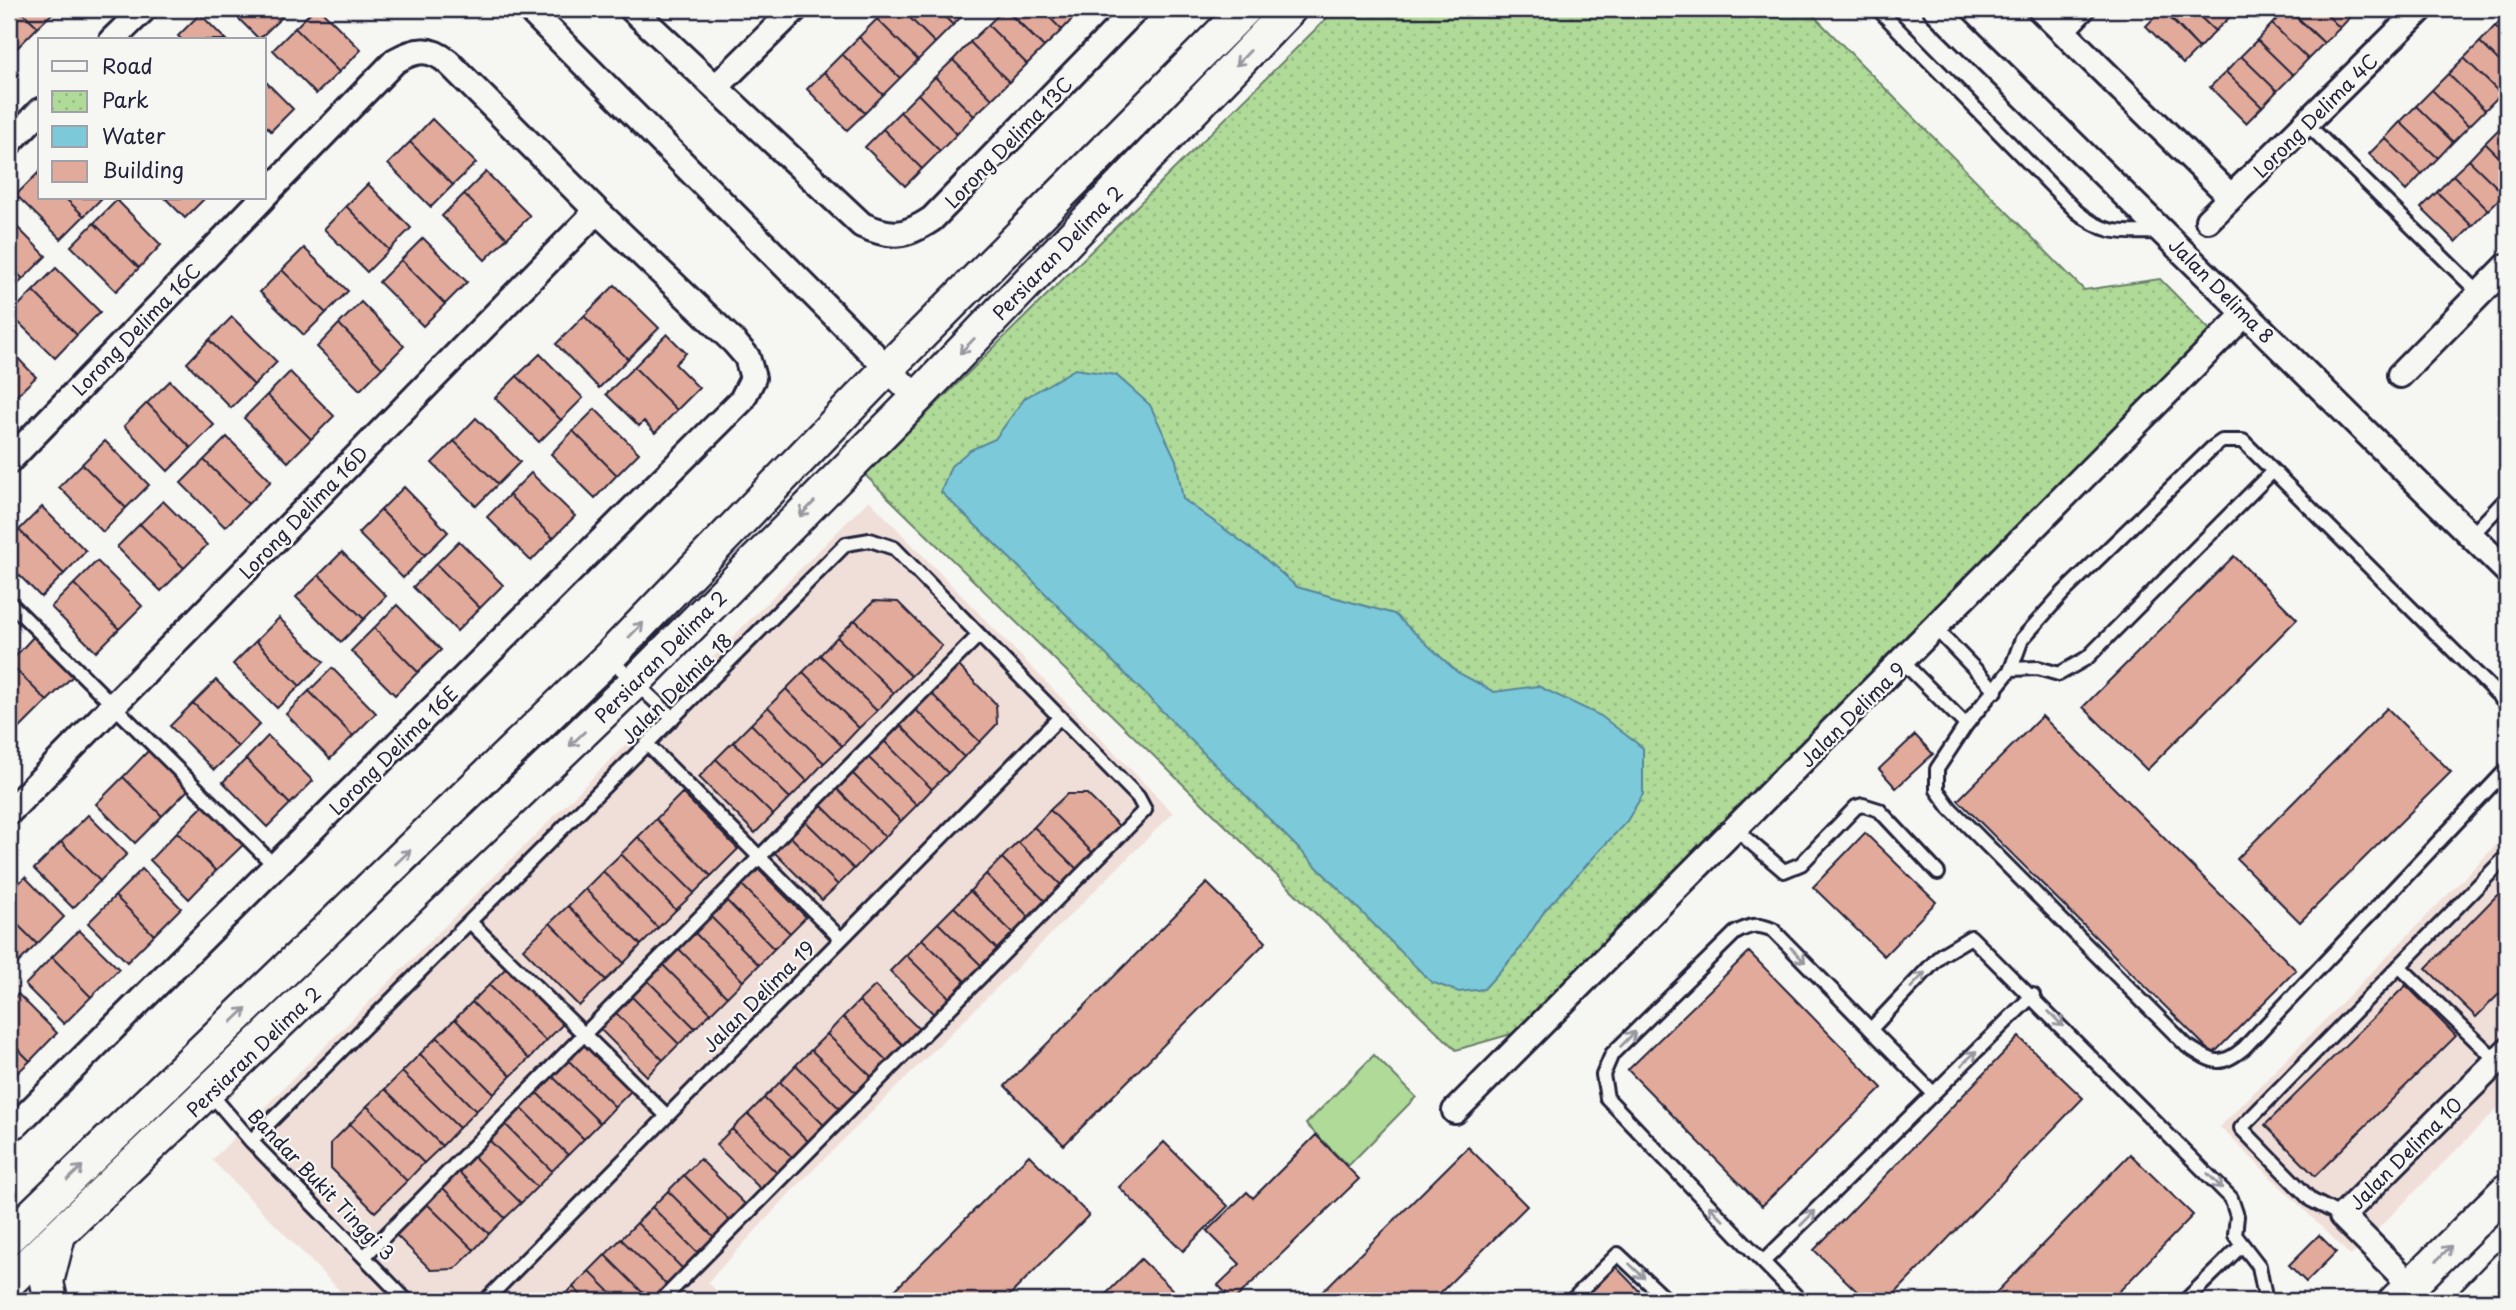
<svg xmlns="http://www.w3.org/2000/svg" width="2516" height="1310" viewBox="0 0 2516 1310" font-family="'Playpen Sans',sans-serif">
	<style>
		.built { fill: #f0dfd8 }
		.park { fill: url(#park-dots); stroke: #687e69; stroke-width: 2 }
		.pitch { fill: #afda97; stroke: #687e69; stroke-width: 2 }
		.water { fill: #7bc9d9; stroke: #57869a; stroke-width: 2 }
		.building { fill: #e2aa9b; stroke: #22223b; stroke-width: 2 }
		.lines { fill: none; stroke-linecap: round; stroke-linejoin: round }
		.service-casing { stroke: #22223b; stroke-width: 18 }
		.minor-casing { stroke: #22223b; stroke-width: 30 }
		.tertiary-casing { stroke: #22223b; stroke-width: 37 }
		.service { stroke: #f6f6f2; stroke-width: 12 }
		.minor { stroke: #f6f6f2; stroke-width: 24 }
		.tertiary { stroke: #f6f6f2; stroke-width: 32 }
		.oneway { stroke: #9797a0 }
		.labels { text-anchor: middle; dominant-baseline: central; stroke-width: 5; stroke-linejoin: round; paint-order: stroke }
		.street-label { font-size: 19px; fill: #22223b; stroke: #f6f6f2 }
	</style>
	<defs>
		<pattern id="park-dots" width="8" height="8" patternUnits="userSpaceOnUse" patternTransform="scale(1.75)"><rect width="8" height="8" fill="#afda97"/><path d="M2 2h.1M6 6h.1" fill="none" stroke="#96bb83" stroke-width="1.8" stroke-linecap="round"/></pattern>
	</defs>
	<rect width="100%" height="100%" fill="#f6f6f2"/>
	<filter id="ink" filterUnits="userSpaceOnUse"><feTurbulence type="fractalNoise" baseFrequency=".0143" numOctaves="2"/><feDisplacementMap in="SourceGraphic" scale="14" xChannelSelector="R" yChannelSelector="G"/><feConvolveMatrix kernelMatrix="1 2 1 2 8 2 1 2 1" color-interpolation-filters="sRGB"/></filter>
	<g filter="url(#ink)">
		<path class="built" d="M869 500 1173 813 793 1190 708 1282 726 1301H350L212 1160Z
			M2507 834V1099L2351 1256 2220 1127Z"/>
		<path class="park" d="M1336 9H1807L2084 290 2160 279 2216 336 1532 1028 1456 1050 865 475Z"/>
		<path class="pitch" d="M1374 1055 1416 1097 1348 1166 1306 1124Z"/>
		<path class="water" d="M1075 369 1116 375 1150 405 1176 460 1183 499 1263 557 1297 587 1394 614 1457 672 1494 692 1538 686 1601 716 1643 748V794L1627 821 1545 910 1520 949 1484 989 1459 992 1431 982 1026 574 941 492 951 466 970 450 995 439 1025 398Z"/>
		<path class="building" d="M9 9H19L38 27 13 52 9 48Z
			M19 9H57L38 27Z
			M229 9H273L282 17 259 39Z
			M314 9H320L361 50 339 72 295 28Z
			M887 9H901L935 43 918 60 877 19Z
			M901 9H937L953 25 935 43Z
			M937 9H969L953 25Z
			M1004 9 1044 47 1027 64 988 25Z
			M1006 9H1041L1062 30 1044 47Z
			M1041 9H1076L1079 12 1062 30Z
			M2163 9H2192L2215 31 2199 48Z
			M2192 9H2224L2231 16 2215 31Z
			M2287 9 2324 43 2308 59 2272 24Z
			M2289 9H2321L2340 28 2324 43Z
			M2321 9H2352L2355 12 2340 28Z
			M2162 10 2199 48 2183 64 2146 26Z
			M200 14 226 40H182L178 36Z
			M2507 14V37L2495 26Z
			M877 19 918 60 900 78 859 37Z
			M2272 24 2308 59 2293 75 2257 40Z
			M988 25 1027 64 1009 82 970 42Z
			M2495 26 2507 37V69L2480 42Z
			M295 28 339 72 316 94 273 50Z
			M859 37 900 78 883 95 842 54Z
			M2257 40 2293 75 2277 91 2241 56Z
			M970 42 1009 82 992 99 953 60Z
			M2480 42 2507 69V88L2501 94 2464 58Z
			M842 54 883 95 865 113 824 72Z
			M2241 56 2277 91 2262 107 2226 72Z
			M2464 58 2501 94 2485 110 2448 74Z
			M953 60 992 99 974 116 935 77Z
			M824 72 865 113 847 130 807 89Z
			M2226 72 2262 107 2246 123 2210 87Z
			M2448 74 2485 110 2469 126 2432 90Z
			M935 77 974 116 957 134 918 94Z
			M264 80 293 109 271 131 264 124Z
			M2432 90 2469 126 2453 142 2416 106Z
			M918 94 957 134 940 151 900 112Z
			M2416 106 2453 142 2438 158 2400 122Z
			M900 112 940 151 922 169 883 129Z
			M432 119 476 163 453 185 410 142Z
			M2400 122 2438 158 2422 174 2385 138Z
			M2501 127 2507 133V165L2485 143Z
			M883 129 922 169 905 186 865 147Z
			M2385 138 2422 174 2406 191 2369 154Z
			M410 142 453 185 431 207 388 164Z
			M2485 143 2507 165V191L2504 194 2469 160Z
			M2469 160 2504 194 2488 210 2453 175Z
			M39 172 40 198H65L84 216 61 239 16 195Z
			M486 172 530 216 507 238 464 194Z
			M2453 175 2488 210 2472 226 2437 192Z
			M368 184 411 228 389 250 346 206Z
			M2437 192 2472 226 2456 242 2421 208Z
			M464 194 507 238 485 260 442 216Z
			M65 198H102L84 216Z
			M165 198H205L185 218Z
			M117 200 161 245 139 268 94 223Z
			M346 206 389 250 367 272 324 229Z
			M9 219 46 256 23 279 9 265Z
			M94 223 139 268 116 291 71 246Z
			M423 238 467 282 445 304 401 260Z
			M304 248 348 291 326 313 282 270Z
			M401 260 445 304 423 326 379 282Z
			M9 265 23 279 9 293Z
			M56 268 100 312 77 335 33 291Z
			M282 270 326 313 304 335 260 292Z
			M615 285 659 328 628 359 584 316Z
			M33 291 77 335 55 358 10 314Z
			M361 302 404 346 382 368 339 324Z
			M584 316 628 359 599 388 556 344Z
			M232 317 277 362 254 385 209 340Z
			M339 324 382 368 360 390 317 347Z
			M667 334 686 353 675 364 699 388 677 410 634 367Z
			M209 340 254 385 231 408 187 363Z
			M9 349 36 377 13 399 9 395Z
			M540 354 583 398 561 420 517 376Z
			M634 367 677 410 655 433 644 421 639 426 606 394Z
			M290 372 334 416 311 439 267 395Z
			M517 376 561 420 539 442 495 398Z
			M170 381 214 425 191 448 147 403Z
			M267 395 311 439 288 462 244 418Z
			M147 403 191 448 168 471 124 426Z
			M595 409 639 453 617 475 573 431Z
			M476 418 520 462 498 484 454 441Z
			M573 431 617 475 595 498 551 454Z
			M227 437 271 481 248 504 204 460Z
			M105 441 149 485 126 508 82 464Z
			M454 441 498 484 476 506 432 463Z
			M204 460 248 504 225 527 181 483Z
			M82 464 126 508 103 532 59 487Z
			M531 473 575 516 553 538 509 495Z
			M404 487 448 532 425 555 381 510Z
			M509 495 553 538 531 561 487 517Z
			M163 501 207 545 184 568 140 524Z
			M42 507 86 551 64 574 19 530Z
			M381 510 425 555 403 578 358 533Z
			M140 524 184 568 161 591 117 547Z
			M19 530 64 574 41 597 9 565V540Z
			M459 541 503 585 480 608 436 564Z
			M342 552 386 596 364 619 319 575Z
			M2234 556 2297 619 2147 770 2083 707Z
			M97 561 142 606 119 629 74 584Z
			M436 564 480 608 457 631 413 587Z
			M319 575 364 619 341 642 296 597Z
			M74 584 119 629 96 652 51 607Z
			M874 601 898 602 942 646 911 676 855 620Z
			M397 605 441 650 418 672 374 628Z
			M279 618 324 662 300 686 256 641Z
			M855 620 911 676 894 693 837 637Z
			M374 628 418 672 395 695 351 651Z
			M35 635 75 674 47 701 9 663Z
			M837 637 894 693 877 711 820 655Z
			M256 641 300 686 277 708 233 664Z
			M820 655 877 711 859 728 803 672Z
			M9 663 47 701 20 728 9 717Z
			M957 664 996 704 997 724 980 742 930 692Z
			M332 668 376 713 353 736 309 691Z
			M803 672 859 728 842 746 786 689Z
			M216 680 260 724 238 747 193 703Z
			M786 689 842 746 824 763 768 707Z
			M309 691 353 736 330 759 286 714Z
			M930 692 980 742 964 757 914 708Z
			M193 703 238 747 214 770 170 726Z
			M768 707 824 763 807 781 751 724Z
			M914 708 964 757 948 773 898 723Z
			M2387 708 2451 772 2300 922 2237 859Z
			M2042 716 2296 970 2213 1054 1958 800Z
			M898 723 948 773 932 789 882 739Z
			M751 724 807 781 790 798 733 742Z
			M1915 735 1933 754 1896 788 1879 769Z
			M268 736 313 781 290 804 246 759Z
			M882 739 932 789 917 805 866 755Z
			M733 742 790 798 773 815 716 759Z
			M150 749 189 789 162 816 123 777Z
			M866 755 917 805 901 821 850 771Z
			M246 759 290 804 267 827 223 782Z
			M716 759 773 815 755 833 699 777Z
			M850 771 901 821 885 837 835 787Z
			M123 777 162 816 135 843 96 804Z
			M835 787 885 837 869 853 819 803Z
			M682 793 738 849 711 876 656 819Z
			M1067 794H1087L1126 833 1100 860 1050 810Z
			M819 803 869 853 854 869 803 819Z
			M204 805 244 844 216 871 177 832Z
			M1050 810 1100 860 1084 876 1034 827Z
			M88 815 127 854 100 881 61 842Z
			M656 819 711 876 694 893 638 837Z
			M803 819 854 869 838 885 788 834Z
			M1034 827 1084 876 1068 892 1018 842Z
			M177 832 216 871 189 899 150 860Z
			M1865 833 1936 902 1884 956 1813 887Z
			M788 834 838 885 822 900 772 850Z
			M638 837 694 893 676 910 621 854Z
			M61 842 100 881 73 908 34 869Z
			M1018 842 1068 892 1052 908 1002 858Z
			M621 854 676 910 658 928 603 871Z
			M1002 858 1052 908 1036 924 986 874Z
			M755 866 806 917 790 933 739 882Z
			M142 869 181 908 154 935 115 896Z
			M603 871 658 928 641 945 585 889Z
			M986 874 1036 924 1020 940 970 891Z
			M25 877 64 917 37 944 9 916V893Z
			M739 882 790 933 774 949 724 898Z
			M1207 883 1266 942 1064 1145 1005 1086Z
			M2507 885V986L2476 1017 2426 968Z
			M585 889 641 945 624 963 568 906Z
			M970 891 1020 940 1004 956 954 907Z
			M115 896 154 935 127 962 88 923Z
			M724 898 774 949 759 965 708 914Z
			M568 906 624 963 606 980 550 923Z
			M954 907 1004 956 988 972 938 923Z
			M708 914 759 965 743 981 692 930Z
			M9 916 37 944 10 971 9 970Z
			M550 923 606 980 579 1006 523 949Z
			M938 923 988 972 972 988 922 939Z
			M79 930 119 969 91 997 52 957Z
			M692 930 743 981 727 997 676 946Z
			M922 939 972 988 956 1004 906 955Z
			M676 946 727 997 711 1013 660 962Z
			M1749 952 1882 1088 1762 1206 1628 1070Z
			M906 955 956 1004 940 1020 890 971Z
			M52 957 91 997 64 1024 25 985Z
			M660 962 711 1013 695 1028 644 977Z
			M507 967 563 1024 546 1041 489 985Z
			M644 977 695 1028 679 1044 628 993Z
			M489 985 546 1041 529 1059 472 1002Z
			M2406 985 2456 1036 2315 1176 2265 1125Z
			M875 986 925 1035 909 1051 859 1001Z
			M628 993 679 1044 663 1060 612 1009Z
			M18 994 57 1033 30 1061 9 1040V1003Z
			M859 1001 909 1051 893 1067 843 1017Z
			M472 1002 529 1059 511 1076 455 1019Z
			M612 1009 663 1060 647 1076 596 1025Z
			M843 1017 893 1067 878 1083 827 1034Z
			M455 1019 511 1076 494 1094 437 1037Z
			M827 1034 878 1083 862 1099 811 1050Z
			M437 1037 494 1094 476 1111 420 1054Z
			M2019 1037 2083 1098 1888 1301H1867L1814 1250Z
			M9 1040 30 1061 9 1081Z
			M582 1042 631 1091 615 1107 566 1058Z
			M811 1050 862 1099 846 1115 796 1065Z
			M420 1054 476 1111 459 1128 402 1072Z
			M566 1058 615 1107 600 1123 550 1074Z
			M796 1065 846 1115 830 1131 780 1082Z
			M402 1072 459 1128 442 1146 385 1089Z
			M550 1074 600 1123 584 1139 534 1090Z
			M780 1082 830 1131 814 1147 764 1098Z
			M385 1089 442 1146 424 1163 367 1106Z
			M534 1090 584 1139 568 1155 519 1106Z
			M764 1098 814 1147 798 1163 748 1114Z
			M367 1106 424 1163 407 1181 350 1124Z
			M519 1106 568 1155 552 1171 503 1122Z
			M748 1114 798 1163 783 1179 732 1129Z
			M503 1122 552 1171 537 1187 487 1138Z
			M350 1124 407 1181 375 1212 331 1168V1143Z
			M732 1129 783 1179 767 1195 716 1145Z
			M1316 1135 1359 1179 1233 1301 1218 1285 1240 1264 1207 1231 1247 1192 1253 1198Z
			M487 1138 537 1187 521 1203 471 1154Z
			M1164 1142 1228 1206 1183 1251 1119 1187Z
			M1468 1147 1527 1206 1432 1301H1313Z
			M471 1154 521 1203 505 1218 456 1169Z
			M2130 1154 2193 1215 2110 1301H1988Z
			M1029 1155 1089 1215 1004 1301H884Z
			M700 1159 751 1210 735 1226 684 1175Z
			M456 1169 505 1218 489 1234 440 1185Z
			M684 1175 735 1226 719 1242 668 1191Z
			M440 1185 489 1234 474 1250 424 1201Z
			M668 1191 719 1242 703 1258 652 1207Z
			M424 1201 474 1250 455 1269 431 1270 393 1232Z
			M652 1207 703 1258 688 1274 637 1223Z
			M637 1223 688 1274 672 1290 621 1239Z
			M2319 1235 2336 1252 2306 1282 2289 1265Z
			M621 1239 672 1290 661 1301H651L605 1255Z
			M605 1255 651 1301H619L589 1271Z
			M1141 1259 1184 1301H1099Z
			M1615 1266 1649 1301H1578Z
			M589 1271 619 1301H587L573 1287Z
			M573 1287 587 1301H559Z"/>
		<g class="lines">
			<defs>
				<path id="service" d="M1878 9 2076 211C2107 237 2123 232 2162 232
					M2306 123 2480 294
					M2471 536 2507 498
					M9 602 276 867
					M1936 629 1996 691
					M609 658 673 718
					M1903 662 1966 725
					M2011 669 2038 668 2059 674 2087 658 2273 471
					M2507 704 2243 441H2222L2212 448 2063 593 2022 639 2011 669 1966 725 1937 769V790L1950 808 2187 1046C2213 1062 2219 1069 2244 1048L2507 769
					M647 744 841 939
					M1736 830 1784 871 1801 864 1856 807 1863 805 1879 810 1938 873
					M470 922 667 1116
					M2399 966 2497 1061
					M1871 1029 1941 955 1971 937 2231 1198 2237 1216 2235 1235 2259 1266 2265 1297 2261 1301
					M210 1093 251 1141 407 1301
					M251 1141 846 544 870 540 894 548 1138 797 1145 810 661 1301
					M2342 1216 2311 1200 2241 1128 2507 856
					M364 1257 979 635
					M1763 1262 1607 1098 1603 1075 1612 1054 1735 933C1750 925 1757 923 1773 930L1933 1093
					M485 1301 1060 717
					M1571 1301 1618 1254 1668 1301
					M1801 1301 1763 1262 2033 995
					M2185 1301 2241 1246"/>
				<path id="minor" d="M529 9 917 398
					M632 9 862 225C892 238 905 237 932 219L1136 9
					M1936 9 2507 571
					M2040 9 2231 197
					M2062 30 2082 9
					M112 40 144 9
					M716 87 795 9
					M9 143 40 111
					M2208 220 2421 9
					M2400 375 2507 266
					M9 461 263 198
					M9 812 597 211
					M1455 1111 2245 314
					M9 1128 17 1124 742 400 753 378 747 357 734 342 597 211 448 62C429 47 416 49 395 61L264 196
					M2411 1285 2342 1216 2507 1051"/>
				<path id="tertiary" d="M9 1237 609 657 888 368 1245 9
					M9 1282 634 683 917 398 1290 9
					M51 1301 47 1282 59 1235
					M2395 1301 2507 1190
					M2474 1301 2507 1267"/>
			</defs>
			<use href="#service" class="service-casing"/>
			<use href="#minor" class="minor-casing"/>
			<use href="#tertiary" class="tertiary-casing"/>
			<use href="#service" class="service"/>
			<use href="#minor" class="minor"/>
			<use href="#tertiary" class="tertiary"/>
		</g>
		<defs><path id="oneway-shaft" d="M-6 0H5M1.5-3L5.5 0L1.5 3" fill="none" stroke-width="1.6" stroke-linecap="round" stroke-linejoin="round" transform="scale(1.75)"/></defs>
		<g class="oneway">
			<use href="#oneway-shaft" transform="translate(1243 58) rotate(134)"/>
			<use href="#oneway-shaft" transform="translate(967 346) rotate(134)"/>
			<use href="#oneway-shaft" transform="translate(807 509) rotate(135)"/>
			<use href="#oneway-shaft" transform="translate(636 630) rotate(-46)"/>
			<use href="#oneway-shaft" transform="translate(577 739) rotate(136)"/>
			<use href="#oneway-shaft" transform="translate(403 857) rotate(-44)"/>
			<use href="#oneway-shaft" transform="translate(1798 955) rotate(46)"/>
			<use href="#oneway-shaft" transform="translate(1918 980) rotate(-47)"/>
			<use href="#oneway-shaft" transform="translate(239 1015) rotate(-44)"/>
			<use href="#oneway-shaft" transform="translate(2056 1019) rotate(46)"/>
			<use href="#oneway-shaft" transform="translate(1628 1039) rotate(-45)"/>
			<use href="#oneway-shaft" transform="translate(1969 1058) rotate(-44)"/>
			<use href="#oneway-shaft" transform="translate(75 1173) rotate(-44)"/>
			<use href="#oneway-shaft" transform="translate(2215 1181) rotate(46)"/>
			<use href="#oneway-shaft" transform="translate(1716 1213) rotate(-134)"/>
			<use href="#oneway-shaft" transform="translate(1808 1218) rotate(-45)"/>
			<use href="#oneway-shaft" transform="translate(2444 1253) rotate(-45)"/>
			<use href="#oneway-shaft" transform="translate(1637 1271) rotate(44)"/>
		</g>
	</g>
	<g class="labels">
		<g class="street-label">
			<text transform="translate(2315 115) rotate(-45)">Lorong Delima 4C</text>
			<text transform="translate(1008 142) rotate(-46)">Lorong Delima 13C</text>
			<text transform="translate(1057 252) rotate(-46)">Persiaran Delima 2</text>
			<text transform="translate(2222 290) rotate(45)">Jalan Delima 8</text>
			<text transform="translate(136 329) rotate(-46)">Lorong Delima 16C</text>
			<text transform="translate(303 512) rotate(-46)">Lorong Delima 16D</text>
			<text transform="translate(660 656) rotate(-45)">Persiaran Delima 2</text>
			<text transform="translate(676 688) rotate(-45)">Jalan Delmia 18</text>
			<text transform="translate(1852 714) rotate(-45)">Jalan Delima 9</text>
			<text transform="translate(393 750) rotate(-45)">Lorong Delima 16E</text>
			<text transform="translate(758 996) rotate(-45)">Jalan Delima 19</text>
			<text transform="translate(253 1051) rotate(-44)">Persiaran Delima 2</text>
			<text transform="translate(2405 1153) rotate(-45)">Jalan Delima 10</text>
			<text transform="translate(322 1184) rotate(46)">Bandar Bukit Tinggi 3</text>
		</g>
	</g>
	<rect width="2516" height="1310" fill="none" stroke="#f6f6f2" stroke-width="35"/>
	<rect x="18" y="18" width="2481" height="1275" fill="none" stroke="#22223b" stroke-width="2.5" filter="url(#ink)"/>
	<rect x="38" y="38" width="228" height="161" fill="#f6f6f2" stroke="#a1a1a9" stroke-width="2"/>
	<rect x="52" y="61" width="35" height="10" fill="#f6f6f2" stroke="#a1a1a9" stroke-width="2"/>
	<text x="102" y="74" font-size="21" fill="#22223b">Road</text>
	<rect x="52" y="91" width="35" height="21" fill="url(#park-dots)" stroke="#a1a1a9" stroke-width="2"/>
	<text x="102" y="108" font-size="21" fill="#22223b">Park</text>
	<rect x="52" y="126" width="35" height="21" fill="#7bc9d9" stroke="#a1a1a9" stroke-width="2"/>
	<text x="102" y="144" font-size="21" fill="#22223b">Water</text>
	<rect x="52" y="161" width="35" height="21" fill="#e2aa9b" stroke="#a1a1a9" stroke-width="2"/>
	<text x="102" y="178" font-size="21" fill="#22223b">Building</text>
</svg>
